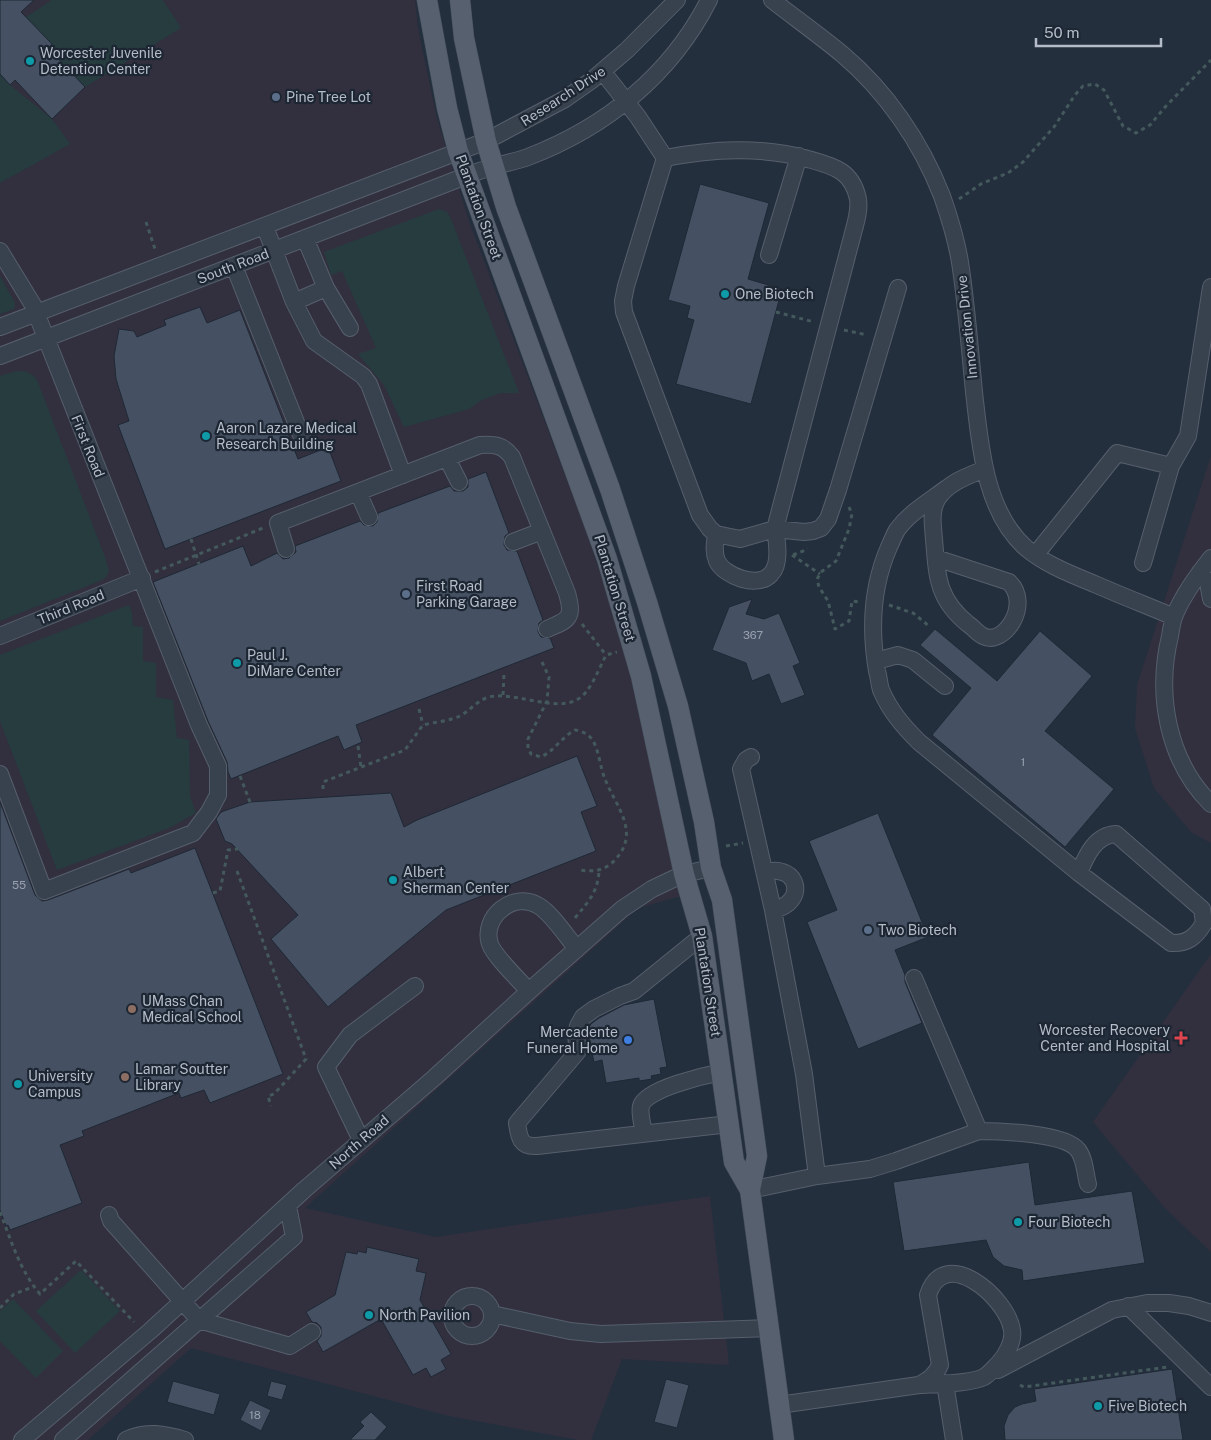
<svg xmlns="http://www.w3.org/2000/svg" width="1211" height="1440" viewBox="0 0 1211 1440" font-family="'Public Sans',sans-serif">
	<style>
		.medical { fill: #32303f }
		.green { fill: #263c3f }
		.building { fill: #455162; stroke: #1f2835 }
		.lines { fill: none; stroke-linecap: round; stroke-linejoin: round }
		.minor-casing { stroke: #565f6c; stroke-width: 18 }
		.major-casing { stroke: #414a57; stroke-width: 21 }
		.path { stroke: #44595c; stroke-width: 3; stroke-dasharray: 4 4; stroke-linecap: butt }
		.minor { stroke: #38414e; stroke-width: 16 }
		.major { stroke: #56606e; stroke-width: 20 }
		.path-bridge { stroke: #44595c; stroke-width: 3; stroke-dasharray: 4 4; stroke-linecap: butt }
		.culture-dot { fill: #0f9aa8; stroke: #1d2633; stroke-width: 2 }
		.service-dot { fill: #5c6f8a; stroke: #1d2633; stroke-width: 2 }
		.education-dot { fill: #8d6e63; stroke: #1d2633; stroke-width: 2 }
		.health-dot { fill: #e0444e; stroke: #1d2633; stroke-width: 2 }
		.shop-dot { fill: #3f7fe0; stroke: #1d2633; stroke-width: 2 }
		.labels { text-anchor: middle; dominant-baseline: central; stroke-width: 4.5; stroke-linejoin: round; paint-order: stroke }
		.number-label { font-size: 11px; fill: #98a1af }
		.poi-label { font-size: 14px; fill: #b4bcc9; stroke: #1d2633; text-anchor: start }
		.street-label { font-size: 14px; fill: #b4bcc9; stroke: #1d2633 }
	</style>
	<rect width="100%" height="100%" fill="#242f3e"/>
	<path class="medical" d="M0 0H415L418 29 437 119 470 224 585 528 628 655 681 896 638 908 305 1208 436 1237 710 1196 729 1365 622 1359 591 1440H579L449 1416 191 1348 88 1440H0Z
		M1211 456V843L1191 832 1154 788 1135 728 1137 685Z
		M1211 954V1252L1165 1208 1093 1122Z"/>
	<path class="green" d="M52 0H163L181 28 85 87 48 48 52 44 26 17Z
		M0 74 10 85 52 119 70 144 0 183Z
		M439 209 447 212 451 219 519 393H500L480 401 469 409 404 427 384 385 358 354 376 348 342 271 331 275 324 252Z
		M0 276 15 303 14 309 0 314Z
		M16 371C25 371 32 372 37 380L105 557 109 571 106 577 102 580 0 621V376Z
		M129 605 132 613 133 626 143 627V661L156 663V697L173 700 177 738 189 740 190 797 196 813 169 828 57 870 0 721V655Z
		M81 1270 120 1311 75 1353 36 1311Z
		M13 1299 63 1351 36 1378 0 1341V1311Z"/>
	<path class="building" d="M0 0H34L21 12 52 44 48 48 85 87 52 119 15 80 10 85 0 74Z
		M700 184 769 203 748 279 782 289 751 404 676 384 694 320 687 318 690 306 668 300Z
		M200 307 207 323 240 310 298 459 328 447 341 481 165 549 118 425 129 421 116 379 114 356 119 329 134 331 137 337 166 325 164 320Z
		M486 472 509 533 505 536 504 545 507 550 517 551 543 620 539 623 538 632 541 637 550 638 554 648 356 725 362 742 344 750 338 736 231 779 228 772 227 762 208 721 153 582 243 546 251 566 277 553 283 559 289 558 296 552 295 546 360 521 364 525 373 526 377 522 378 513 450 486 454 491H463L468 487V479Z
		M752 599 746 614 764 619 779 613 800 663 793 666 805 695 781 704 769 674 752 681 746 663 712 650 729 607Z
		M935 629 997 681 1040 631 1092 676 1045 731 1114 789 1065 847 932 735 971 688 920 645Z
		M577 756 597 806 581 812 596 851 446 910 328 1007 271 939 298 915 232 844 225 841 216 819 221 812 250 802 391 793 404 827 417 820Z
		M0 802 35 895 42 901 48 900 129 869 131 873 195 848 283 1074 210 1103 204 1090 181 1098 179 1093 82 1131 84 1136 60 1145 82 1203 10 1230 8 1225 6 1226 0 1210Z
		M878 813 928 937 895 950 905 975V982L922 1023 858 1049 807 922 837 910 809 841Z
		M654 999 667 1067 660 1068 661 1074 651 1076 652 1079 639 1081V1078L606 1083 602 1060 594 1062 587 1030 591 1024 599 1018 624 1005Z
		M1029 1162 1035 1205 1132 1191 1145 1263 1023 1281 1022 1270 1004 1266 993 1257 986 1240 904 1251 893 1182Z
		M367 1247 419 1259 416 1271 426 1273 420 1300 451 1354 441 1360 446 1369 431 1377 426 1368 413 1375 381 1319 323 1352 317 1341 321 1336V1327L317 1323 312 1322 306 1312 335 1295 346 1252 357 1254 358 1251 366 1253Z
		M1172 1369 1183 1440H1005L1004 1426 1008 1415 1015 1407 1022 1404 1036 1401 1034 1389Z
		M666 1379 689 1385 677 1428 654 1422Z
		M173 1381 220 1394 214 1415 167 1402Z
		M271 1381 287 1385 282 1400 267 1396Z
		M250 1400 271 1410 261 1431 240 1420Z
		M371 1412 387 1427 375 1440H350L364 1426 360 1422Z"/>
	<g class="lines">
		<defs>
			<path id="minor" d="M772 0C795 18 819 35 842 54 886 91 921 142 942 196 950 219 958 245 961 269 967 310 970 351 974 392 980 443 984 511 1026 548 1046 565 1073 575 1097 585 1122 596 1148 606 1174 617
				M603 72 638 117 665 158 626 286 623 301 624 312 700 515 710 529 716 534 740 539 775 529 804 532 813 531 821 528 828 519 838 490 898 288
				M665 158C713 149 760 146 808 159 833 166 852 170 858 199 860 211 855 225 852 237L775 529C777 541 781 564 771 574 758 589 724 576 717 561 713 552 715 543 716 534
				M265 227 294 302 314 341 363 376 369 384 403 475
				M305 238 326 288 350 328
				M0 251 33 305 199 725 218 766V795L209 812 193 833 44 891 0 774
				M769 255 799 156
				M234 266 303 440
				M294 302 326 288
				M0 327 486 141 565 99 592 80 627 50 677 0
				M0 356 466 176C476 172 485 169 495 166 506 163 518 161 528 157 606 127 671 75 709 0
				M447 458 459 482
				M1171 466 1188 436 1211 287
				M947 488C930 501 910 512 897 530 894 535 892 541 889 547 872 586 870 630 877 671 879 677 879 684 881 690 890 711 903 726 919 742L1079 873 1171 943C1187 944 1196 937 1204 923L1202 909 1116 834C1095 835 1086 856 1079 873
				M358 492 369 517
				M513 542 542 531
				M286 549 278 523 480 445C495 444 503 445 512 457L567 593C574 618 569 620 547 629
				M1036 554 1117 453 1171 466 1143 563
				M936 558 1009 582C1032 604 1004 647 983 636 977 633 973 627 968 624 937 599 937 576 934 539 933 526 930 510 938 498 949 482 968 476 985 469
				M1211 558C1197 576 1182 596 1174 617 1172 623 1171 630 1170 636 1156 694 1167 760 1211 804
				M1200 572 1208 582 1211 599
				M0 636 142 578
				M876 661 898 655 913 660 945 686
				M765 872C799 863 808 903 773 910
				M702 936 634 991 620 996 594 1009 583 1017 578 1026 576 1035 578 1051 517 1123C519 1137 520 1147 537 1146L729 1124
				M529 991C520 981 494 956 490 944 481 917 514 890 539 906 552 914 567 937 577 949
				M979 1131C1000 1131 1065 1133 1078 1150 1085 1159 1085 1173 1088 1184
				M644 1133C643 1126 639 1114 641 1106 645 1089 706 1075 722 1072
				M361 1140 326 1067 350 1035 415 986
				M817 1176 870 1169 896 1161 979 1131 914 978
				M750 1190 817 1176 804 1074 773 910 741 769 746 760 751 757
				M109 1215 111 1221 199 1320 290 1346 312 1332
				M452 1316a20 20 0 1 1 40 0a20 20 0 1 1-40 0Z
				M1128 1306 1211 1387
				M492 1314 570 1331 601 1334 768 1328
				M998 1370 1112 1310 1147 1303H1169L1189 1306 1211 1313
				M945 1383 954 1440
				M779 1405 919 1385C928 1380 935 1376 940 1365L928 1295C944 1244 1007 1297 1012 1330 1014 1341 1006 1356 998 1364 994 1368 989 1374 984 1377 970 1384 935 1384 919 1385
				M22 1440 150 1331 304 1190 434 1078 538 983 622 909 652 889 673 879 684 874 711 868
				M63 1440 294 1237 288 1206
				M126 1440C146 1430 165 1434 185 1440"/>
			<path id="major" d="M427 0 447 108 458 151 607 559 641 676 684 874 702 936 734 1162 750 1190
				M460 0 464 38 486 141 506 207 610 489 647 602 678 706 704 822 711 868 722 900 757 1156 750 1190 784 1440"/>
		</defs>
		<use href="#minor" class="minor-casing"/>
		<use href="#major" class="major-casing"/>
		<path class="path" d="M959 199 981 184 1008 173 1023 162 1054 127 1075 95 1083 86 1095 84 1104 90 1123 126 1136 133 1150 125 1166 106 1211 60
			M146 222 156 252
			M776 312 814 322
			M844 330 867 335
			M849 507 852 514 849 529 836 561 821 572 817 579 819 587 828 601 835 629 849 621 852 601 859 602
			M792 555 820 574
			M793 555 808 549
			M155 572 263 528
			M889 605 913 613 929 626
			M582 624 606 655
			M542 662 549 677 547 701 528 739V748L531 754 541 757C555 750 562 737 575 730 581 731 587 733 592 739 599 750 600 767 605 779 616 807 641 832 615 860 605 871 593 872 580 870
			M503 695 504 674
			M419 709 423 725
			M358 746 361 767
			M240 776 250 802
			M323 789V782L405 750 423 725C434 722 450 721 460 716 471 710 476 701 489 697 517 690 565 719 586 692 594 682 600 667 606 655L617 652
			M726 846 743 843
			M237 871 306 1059 274 1094 268 1096 271 1106
			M213 893 220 891 228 850 238 849
			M575 918C588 902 598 892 599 871
			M0 1212C11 1240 20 1271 40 1294L76 1261 134 1322
			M0 1308 14 1294 33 1287
			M1020 1385 1024 1387 1168 1367"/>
		<use href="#minor" class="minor"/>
		<use href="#major" class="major"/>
		<path class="path-bridge" d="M191 539 199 564"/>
	</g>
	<g class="culture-dot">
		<circle cx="30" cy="61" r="5"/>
		<circle cx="725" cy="294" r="5"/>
		<circle cx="206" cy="436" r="5"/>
		<circle cx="237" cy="663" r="5"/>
		<circle cx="393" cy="880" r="5"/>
		<circle cx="18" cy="1084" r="5"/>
		<circle cx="1018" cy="1222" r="5"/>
		<circle cx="369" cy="1315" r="5"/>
		<circle cx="1098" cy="1406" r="5"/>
	</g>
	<g class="service-dot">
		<circle cx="276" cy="97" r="5"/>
		<circle cx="406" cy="594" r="5"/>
		<circle cx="868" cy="930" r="5"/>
	</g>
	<g class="education-dot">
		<circle cx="132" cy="1009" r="5"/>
		<circle cx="125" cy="1077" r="5"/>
	</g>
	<path class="health-dot" d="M1178.5 1030.5h5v5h5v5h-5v5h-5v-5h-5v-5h5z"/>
	<circle class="shop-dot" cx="628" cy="1040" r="5"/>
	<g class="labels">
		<g class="number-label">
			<text x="753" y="635">367</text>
			<text x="1023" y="762">1</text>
			<text x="19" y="885">55</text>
			<text x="255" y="1415">18</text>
		</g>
		<g class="poi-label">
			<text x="40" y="53">Worcester Juvenile<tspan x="40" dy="16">Detention Center</tspan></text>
			<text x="286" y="97">Pine Tree Lot</text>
			<text x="735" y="294">One Biotech</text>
			<text x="216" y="428">Aaron Lazare Medical<tspan x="216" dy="16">Research Building</tspan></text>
			<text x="416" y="586">First Road<tspan x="416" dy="16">Parking Garage</tspan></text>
			<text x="247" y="655">Paul J.<tspan x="247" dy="16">DiMare Center</tspan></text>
			<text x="403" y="872">Albert<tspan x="403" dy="16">Sherman Center</tspan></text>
			<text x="878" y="930">Two Biotech</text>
			<text x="142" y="1001">UMass Chan<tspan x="142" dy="16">Medical School</tspan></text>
			<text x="1170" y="1030" text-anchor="end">Worcester Recovery<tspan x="1170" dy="16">Center and Hospital</tspan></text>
			<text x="618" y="1032" text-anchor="end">Mercadente<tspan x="618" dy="16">Funeral Home</tspan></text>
			<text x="135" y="1069">Lamar Soutter<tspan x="135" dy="16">Library</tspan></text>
			<text x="28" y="1076">University<tspan x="28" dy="16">Campus</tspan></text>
			<text x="1028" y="1222">Four Biotech</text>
			<text x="379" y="1315">North Pavilion</text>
			<text x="1108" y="1406">Five Biotech</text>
		</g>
		<g class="street-label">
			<text transform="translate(563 96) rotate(-33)">Research Drive</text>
			<text transform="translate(479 207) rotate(70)">Plantation Street</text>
			<text transform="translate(233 266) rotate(-21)">South Road</text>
			<text transform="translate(967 327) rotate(-96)">Innovation Drive</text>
			<text transform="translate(88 446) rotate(68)">First Road</text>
			<text transform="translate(615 588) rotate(73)">Plantation Street</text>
			<text transform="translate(71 607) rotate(-22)">Third Road</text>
			<text transform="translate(708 982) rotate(81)">Plantation Street</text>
			<text transform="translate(359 1142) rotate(-41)">North Road</text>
		</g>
	</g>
	<path d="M1036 38v8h125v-8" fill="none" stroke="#b4bcc9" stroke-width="2.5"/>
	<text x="1044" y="38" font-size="15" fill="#b4bcc9" stroke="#1d2633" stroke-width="4" paint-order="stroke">50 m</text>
</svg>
